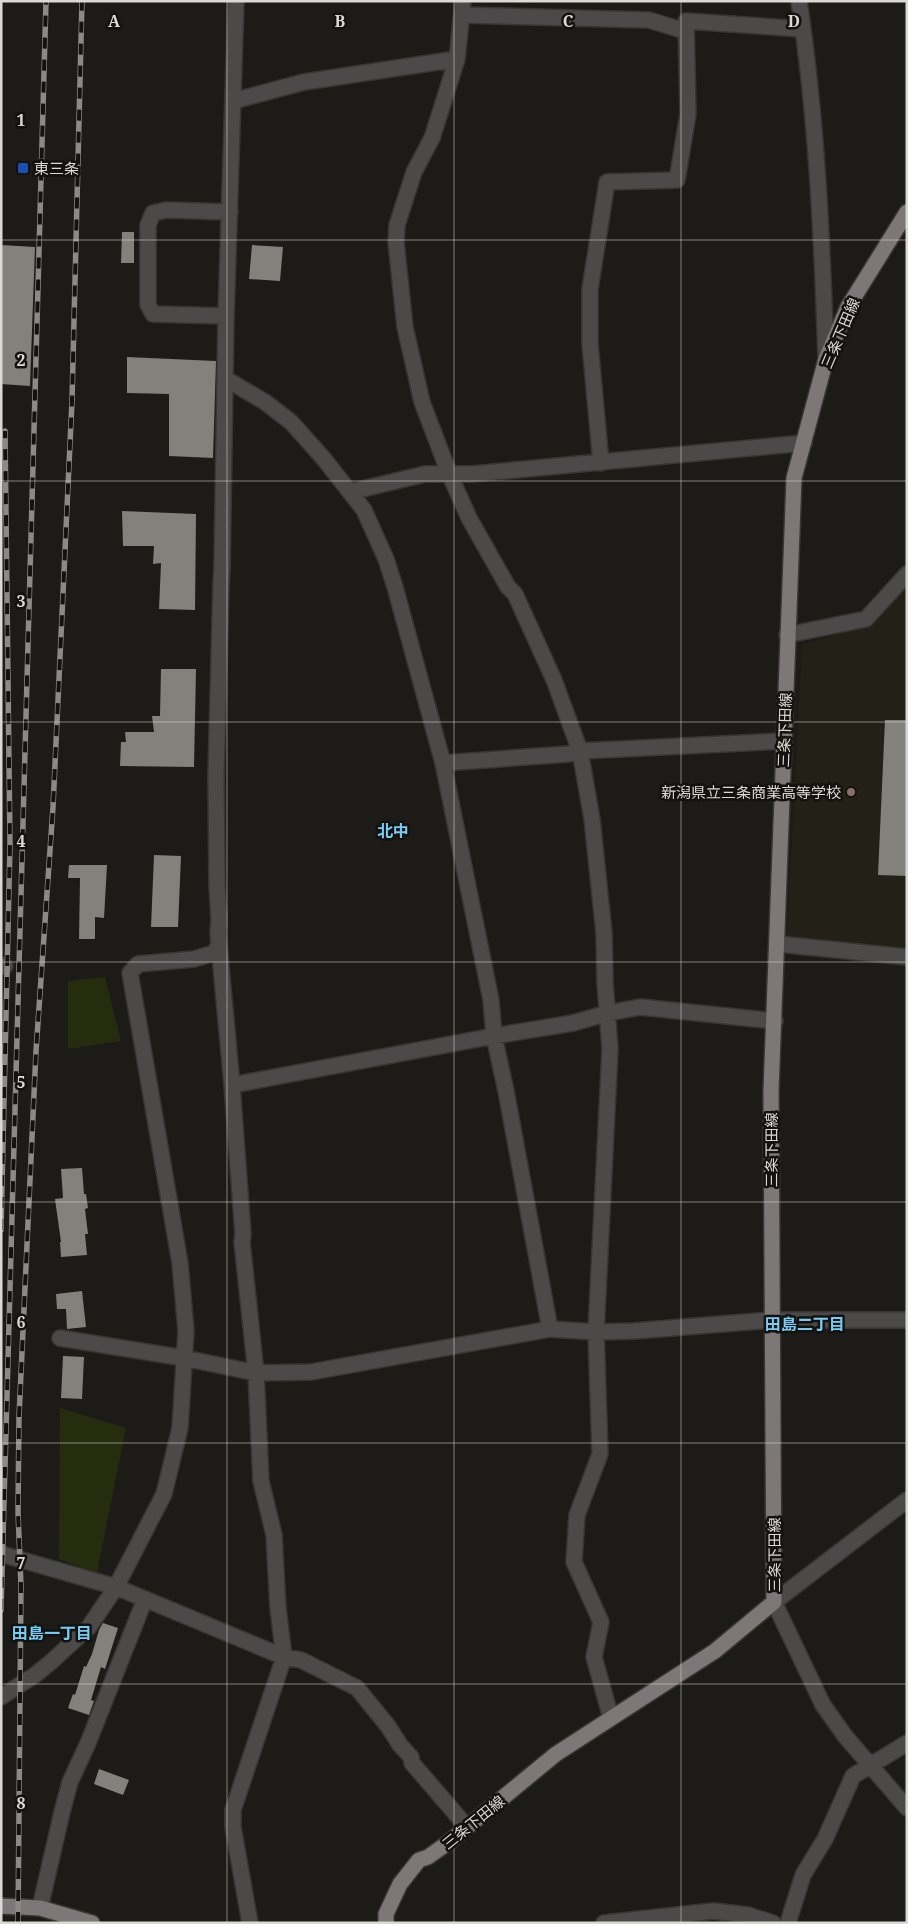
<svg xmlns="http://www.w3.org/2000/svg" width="908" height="1924" viewBox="0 0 908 1924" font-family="'Noto Serif','Noto Sans JP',serif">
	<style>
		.built { fill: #232117 }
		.green { fill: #262c0e }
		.building { fill: #82817b }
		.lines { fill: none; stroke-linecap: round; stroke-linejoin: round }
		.minor-casing { stroke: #373632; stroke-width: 18 }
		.major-casing { stroke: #373632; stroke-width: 18 }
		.minor { stroke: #4c4949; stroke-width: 15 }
		.major { stroke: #7d7777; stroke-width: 15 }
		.rail-casing { stroke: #8b8a87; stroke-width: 5.5 }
		.rail { stroke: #13120e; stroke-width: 4; stroke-dasharray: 11; stroke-linecap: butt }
		.grid { fill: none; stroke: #dad9d6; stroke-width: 1; stroke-opacity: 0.55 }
		.transit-dot { fill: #1a4fb4; stroke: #13120e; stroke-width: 2 }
		.education-dot { fill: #8d6e63; stroke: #13120e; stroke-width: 2 }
		.labels { text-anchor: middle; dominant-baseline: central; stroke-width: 5; stroke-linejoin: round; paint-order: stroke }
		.poi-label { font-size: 15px; fill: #dad9d6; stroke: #13120e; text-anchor: start }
		.street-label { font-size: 15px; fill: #dad9d6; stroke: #13120e }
		.neighbourhood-label { font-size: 16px; font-weight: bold; fill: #77cbf4; stroke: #13120e }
		.grid-label { font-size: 16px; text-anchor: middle; font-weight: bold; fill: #dad9d6; stroke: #13120e; stroke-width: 5; stroke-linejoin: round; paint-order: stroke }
	</style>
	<rect width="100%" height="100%" fill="#1c1b17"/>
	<path class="built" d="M907 584V950L787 939 802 645 870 624Z"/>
	<path class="green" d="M105 977 121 1041 68 1049V981Z
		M60 1408 126 1428 97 1573 59 1559Z"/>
	<path class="building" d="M122 232H134V263H121Z
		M1 245 35 247 30 386 1 384Z
		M252 245 283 247 280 281 249 279Z
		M127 357 216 361 213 458 169 456V394L127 393Z
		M122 511 196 514 195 610 159 609 161 563 153 564 154 546H123Z
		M161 669H196L194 767 120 766 121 742H126L125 732H154L152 716H160Z
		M885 720H907V876L878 875Z
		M154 855 181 856 178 927H151Z
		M69 865H107L104 918 95 917V939H79L80 878H68Z
		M82 1168 84 1194H86L88 1208 85 1209 88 1234H85L87 1255 61 1257 60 1242H61L55 1199 63 1198 61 1169Z
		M82 1291 86 1327 67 1329 66 1309H57L56 1294Z
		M63 1356 84 1357 82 1399 61 1398Z
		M103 1623 118 1628 105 1669 101 1667 91 1700 94 1701 89 1715 68 1708 73 1694 75 1695 84 1666 86 1667 92 1654 99 1630Z
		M99 1769 129 1780 123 1795 94 1784Z"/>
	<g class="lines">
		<defs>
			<path id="minor" d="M236 1 226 316 222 569 221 584 216 775 217 886 219 920 218 934 232 1085 243 1234 242 1242 256 1373 261 1481 274 1535 278 1608 284 1657 233 1810V1827L250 1923
				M463 1 457 59 432 138 414 172 397 225 396 242 405 327 422 402 449 473 469 518 508 587 515 594 554 680 580 751 592 819 604 933 605 982 610 1049 596 1332 600 1454 577 1515 574 1562 601 1622 594 1657 611 1718
				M799 1C817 120 822 239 826 359
				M462 15 649 20 685 31
				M233 101 304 82 457 59
				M226 316 153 314 148 305V225L153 213 166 210 230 212
				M226 379 265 402 291 422 324 459 364 510 386 559 395 587 443 763 491 1000 494 1036 506 1091 550 1329
				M601 463 590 344V289L607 182 677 180 688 114 686 21 803 29
				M350 492 425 474H472L804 443
				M787 635 866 619 907 574
				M443 763 568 754 580 751 783 741
				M778 944 907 957
				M1 966H5
				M232 1085 494 1036 573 1023 608 1013 640 1007 775 1021
				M60 1338 184 1358 256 1373 311 1372 550 1329 596 1332 634 1331 772 1320H907
				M907 1500 774 1602 823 1705 845 1736 907 1808
				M1 1554 116 1587 284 1657 301 1660 357 1688 388 1726 400 1745 411 1757 412 1763 467 1827
				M1 1697 35 1675 51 1662 89 1627 116 1587 164 1494 180 1428 186 1331 180 1263 130 973 138 964 194 959 214 953 219 945
				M40 1908 62 1812 70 1782 88 1743 145 1599
				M604 1923 713 1911 748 1915 773 1923
				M788 1923 803 1875 825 1839 853 1776 907 1743"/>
			<path id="major" d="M1 1906 40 1908 92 1923
				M386 1923V1914L400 1884 419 1860 428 1857 449 1842 556 1754 715 1651 774 1602 771 1091 794 478 826 359 848 307 907 212"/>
		</defs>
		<use href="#minor" class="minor-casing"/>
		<use href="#major" class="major-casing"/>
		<use href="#minor" class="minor"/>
		<use href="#major" class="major"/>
		<defs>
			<path id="rail" d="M1 1230 10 845 5 431
				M1 1610 46 1
				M18 1923 21 1586 18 1512 19 1417 36 1051 53 807 72 401 82 1"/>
		</defs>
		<use href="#rail" class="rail-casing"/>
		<use href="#rail" class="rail"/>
	</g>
	<path class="grid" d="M227 1V1923M454 1V1923M681 1V1923M1 240H907M1 481H907M1 722H907M1 962H907M1 1202H907M1 1443H907M1 1684H907"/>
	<rect class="transit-dot" x="17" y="162" width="12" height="12" rx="2.5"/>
	<circle class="education-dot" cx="851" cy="792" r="5"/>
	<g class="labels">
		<g class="poi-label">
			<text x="34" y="168">東三条</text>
			<text x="841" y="792" text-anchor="end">新潟県立三条商業高等学校</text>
		</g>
		<g class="street-label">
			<text transform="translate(840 333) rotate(-67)">三条下田線</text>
			<text transform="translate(784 730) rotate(-88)">三条下田線</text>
			<text transform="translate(771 1150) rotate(-90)">三条下田線</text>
			<text transform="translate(774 1555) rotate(-90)">三条下田線</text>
			<text transform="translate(473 1822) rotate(-39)">三条下田線</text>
		</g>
		<g class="neighbourhood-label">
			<text x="393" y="831">北中</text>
			<text x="805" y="1324">田島二丁目</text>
			<text x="52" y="1633">田島一丁目</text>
		</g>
	</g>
	<g class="grid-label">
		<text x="114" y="27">A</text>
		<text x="340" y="27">B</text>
		<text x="568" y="27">C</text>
		<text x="794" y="27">D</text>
		<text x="21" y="126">1</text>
		<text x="21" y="366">2</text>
		<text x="21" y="607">3</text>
		<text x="21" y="847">4</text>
		<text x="21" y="1088">5</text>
		<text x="21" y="1328">6</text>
		<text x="21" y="1569">7</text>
		<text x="21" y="1809">8</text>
	</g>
	<rect width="908" height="1924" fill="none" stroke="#dad9d6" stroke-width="5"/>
</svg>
